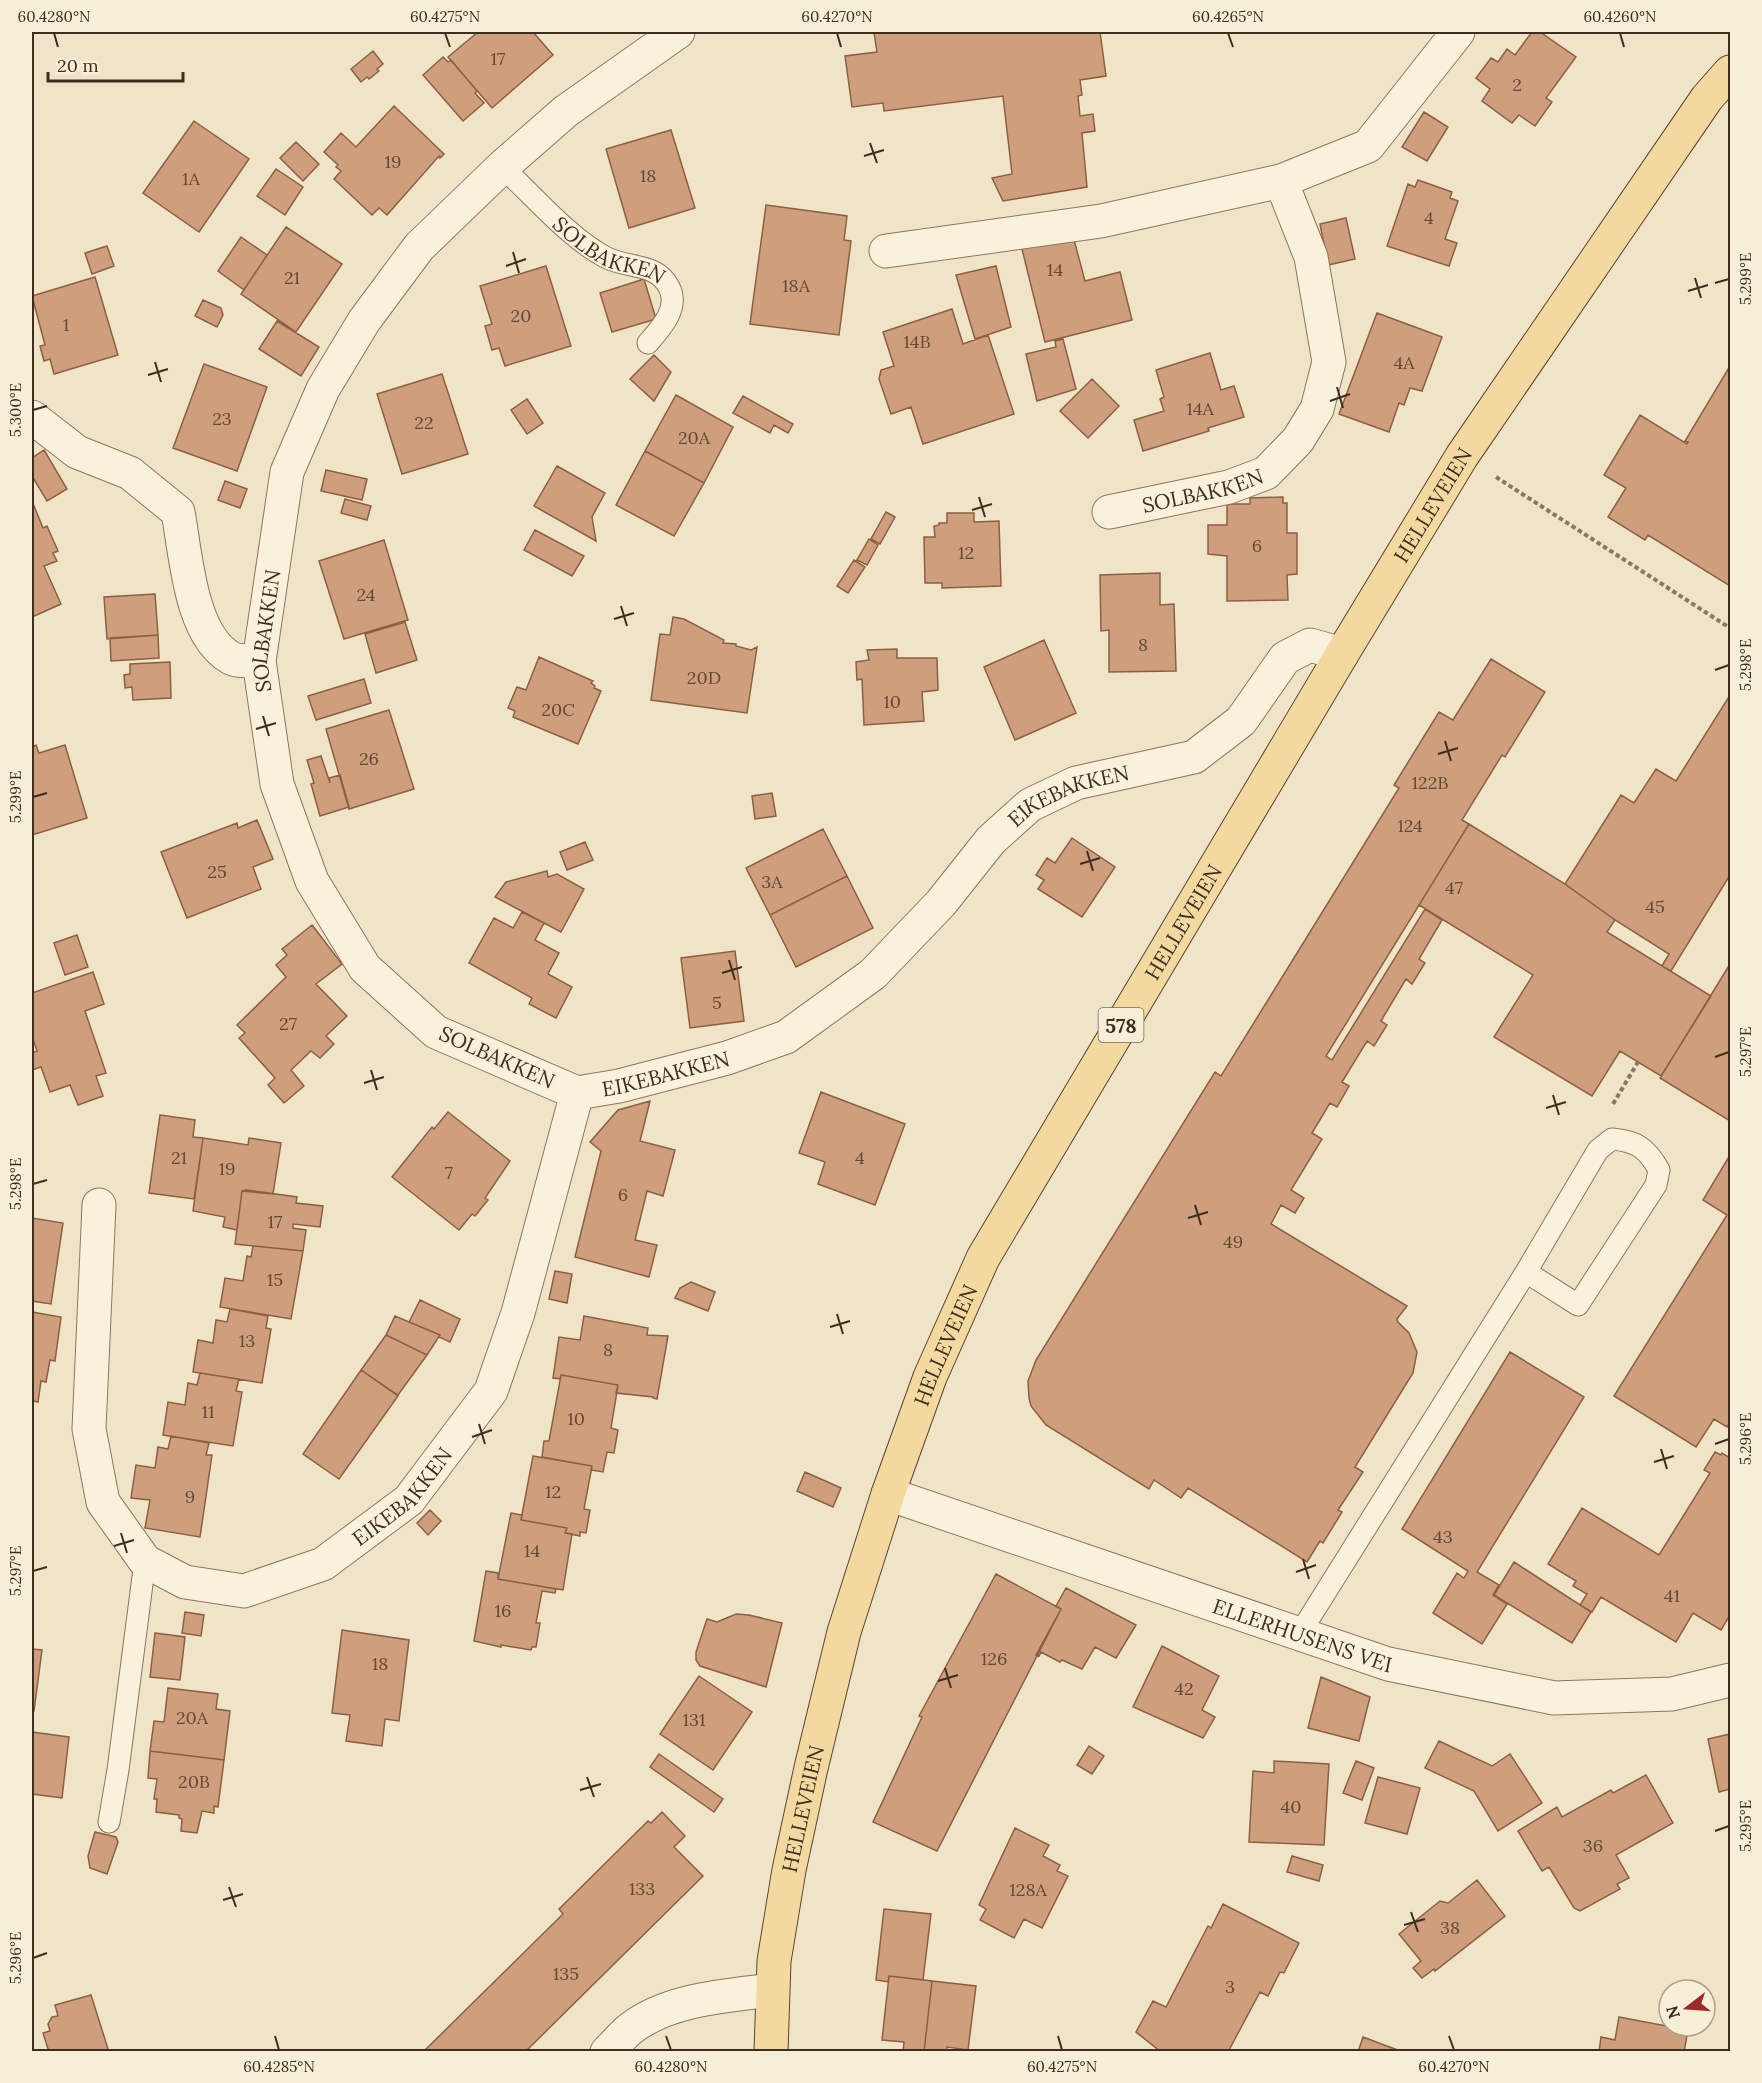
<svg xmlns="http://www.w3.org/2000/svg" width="1762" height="2083" viewBox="0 0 1762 2083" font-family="Lora,serif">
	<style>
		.building { fill: #cf9f7d; stroke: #8d5f41; stroke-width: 1.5 }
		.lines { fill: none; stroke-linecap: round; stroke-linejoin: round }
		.service-casing { stroke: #8d765c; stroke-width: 23 }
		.minor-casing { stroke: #8d765c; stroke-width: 35 }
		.primary-casing { stroke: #5b4430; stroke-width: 35 }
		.path { stroke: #8d765c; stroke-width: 4; stroke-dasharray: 4.5 3; stroke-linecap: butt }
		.service { stroke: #faf1dc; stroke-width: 21 }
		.minor { stroke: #faf1dc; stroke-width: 33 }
		.primary { stroke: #f3d9a0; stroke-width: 33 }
		.ticks { fill: none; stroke: #3d2e20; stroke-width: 2 }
		.labels { text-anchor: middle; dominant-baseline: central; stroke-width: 5; stroke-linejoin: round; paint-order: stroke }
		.number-label { font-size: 18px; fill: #624a37 }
		.shield { fill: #f7eed8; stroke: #756857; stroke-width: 1.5 }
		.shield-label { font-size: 20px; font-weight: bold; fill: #3d2e20 }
		.street-label { font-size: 21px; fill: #3d2e20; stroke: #f7eed8 }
		.neatline { fill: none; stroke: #3d2e20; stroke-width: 2 }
		.ticks-label { font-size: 15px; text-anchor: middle; fill: #3d2e20 }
	</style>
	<rect width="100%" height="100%" fill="#f0e4c8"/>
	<path class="building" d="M478 32H533L553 55 492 108 448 57Z
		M888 32H1100L1106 76 1080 80 1082 95 1078 96 1080 116 1093 114 1095 131 1082 133 1087 187 1003 201 992 178 1012 174 1003 96 884 111 883 103 852 107 845 56 877 52 874 33Z
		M1532 32H1540L1576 57 1546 98 1552 102 1535 126 1519 115 1512 123 1482 101 1490 89 1476 78 1491 58 1498 62 1507 49 1515 55Z
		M373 51 383 64 377 69 379 71 369 79 367 77 361 82 351 69Z
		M443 57 448 62 451 60 477 91 475 93 484 103 463 121 423 75Z
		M394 106 444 154 440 158 439 156 387 215 379 208 372 215 334 179 341 171 336 167 338 165 324 152 341 133 356 147Z
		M1424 112 1448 127 1427 161 1402 147Z
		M194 121 249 159 199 232 143 193Z
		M671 130 695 208 629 228 606 149Z
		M296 142 319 164 303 181 280 158Z
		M276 169 303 187 285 215 257 196Z
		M1418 180 1452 192 1450 198 1458 201 1445 239 1457 243 1449 266 1387 246 1408 184 1415 187Z
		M766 205 847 216 844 240 851 241 839 335 750 324Z
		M1346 218 1355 259 1328 265 1320 224Z
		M286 227 342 264 296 332 241 294Z
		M1073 236 1085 281 1120 272 1132 320 1045 342 1022 249Z
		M241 237 267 255 244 290 218 271Z
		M107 246 114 266 92 274 85 253Z
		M546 266 571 346 505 366 499 348 492 350 485 326 492 324 480 286Z
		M996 266 1011 327 975 339 956 275Z
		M95 277 118 355 54 374 50 359 44 361 40 346 45 345 32 296Z
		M644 279 656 319 612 332 600 293Z
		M203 300 221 308 223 315 217 327 195 316Z
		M952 309 963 344 988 335 1014 414 923 444 911 407 891 414 879 379 881 370 894 366 883 332Z
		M1377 313 1442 337 1422 391 1410 388 1404 405 1399 403 1389 432 1339 414Z
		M277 321 319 347 301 376 259 349Z
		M1063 339 1076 389 1037 401 1026 354 1056 347 1055 341Z
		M1210 353 1221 390 1234 386 1244 417 1208 428 1209 431 1143 451 1134 420 1164 411 1160 399 1164 397 1156 370Z
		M654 355 671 372 654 401 630 379Z
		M204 364 267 387 237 471 173 448Z
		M1730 366V586L1648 535 1645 540 1608 517 1626 488 1604 475 1640 415 1687 444 1688 442 1685 441Z
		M442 374 468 454 402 474 377 394Z
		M1092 379 1119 406 1088 438 1060 411Z
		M676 395 733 427 704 483 645 451Z
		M743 396 793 424 788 433 774 425 770 433 733 413Z
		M527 399 543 423 527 434 511 410Z
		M44 450 67 489 47 501 32 476V458Z
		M645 451 704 483 674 536 616 505Z
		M557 466 605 493 592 517 596 541 534 506Z
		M326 470 367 479 362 500 321 491Z
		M225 481 247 489 240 508 218 500Z
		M1283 497V503H1287V533H1297V574L1287 575 1288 600 1227 601V556L1208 554V525H1227V504H1250V498Z
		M345 499 371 506 367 520 341 513Z
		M32 501 43 528 47 526 58 551 53 553 57 561 44 566 61 604 32 617Z
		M886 512 895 517 880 544 871 539Z
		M947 513H974V522L999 521 1001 586 942 588V583H925L924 537H935L934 526 939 525V523H947Z
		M535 530 584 556 572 576 524 550Z
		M869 539 878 545 867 565 857 560Z
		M384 540 408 620 344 639 319 561Z
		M854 560 865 567 848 593 837 586Z
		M1160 573V605L1174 604 1176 671 1109 672V630L1101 631 1100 575Z
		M155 594 158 635 107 639 104 597Z
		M673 617 684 619 724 640 723 643 736 644V646L751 650 757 647 747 713 651 700 660 634 670 635Z
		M405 622 417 660 376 673 365 634Z
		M158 635 159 658 111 661 110 638Z
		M1044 640 1076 713 1015 740 984 667Z
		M897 649V658H937L938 690 922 692 924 721 864 725 862 679 857 680 856 662 869 660 867 650Z
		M539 657 593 681 591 683 595 686 594 688 601 691 578 744 513 717 515 711 508 708 517 687 526 690Z
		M1491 659 1545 692 1505 757 1502 755 1462 820 1469 824 1326 1056 1332 1060 1425 909 1442 920 1419 959 1425 963 1412 984 1406 979 1381 1021 1387 1025 1374 1046 1367 1041 1342 1082 1349 1086 1337 1107 1330 1103 1312 1133 1322 1139 1291 1190 1304 1198 1295 1213 1281 1205 1271 1224 1407 1306 1397 1319 1398 1322 1409 1333 1417 1352 1413 1373 1355 1467 1363 1472 1338 1510 1342 1512 1323 1543 1320 1541 1307 1562 1188 1488 1181 1498 1154 1480 1149 1489 1046 1425 1031 1406 1029 1398 1028 1381 1036 1360 1215 1072 1221 1076 1399 788 1394 785 1439 712 1453 720Z
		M170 662 171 698 133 700 132 687 125 688 124 675 130 674V664Z
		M364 679 371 703 316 720 308 696Z
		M1730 695V875L1671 971 1662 966 1669 954 1615 920 1565 884 1621 795 1634 803 1656 769 1676 781Z
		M389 710 414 789 349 809 326 729Z
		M36 745 39 753 65 745 87 818 32 835V747Z
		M321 756 330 783 329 778 340 775 349 807 320 816 311 784 314 783 307 760Z
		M772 793 776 816 755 819 752 796Z
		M257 820 273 859 253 867 261 889 187 918 161 852 237 823 238 828Z
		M1469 824 1565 884 1615 920 1607 932 1711 996 1661 1076 1620 1051 1592 1096 1494 1037 1533 975 1419 905Z
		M823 829 847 876 770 915 746 868Z
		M1072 838 1115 867 1082 917 1038 889 1044 880 1036 875 1047 858 1055 863Z
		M585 842 593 860 567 870 560 852Z
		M547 871 548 877 557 874 584 889 561 932 495 897 506 882Z
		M847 876 873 928 796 967 770 915Z
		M522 912 544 923 535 940 559 953 548 974 572 987 556 1018 529 1004 532 998 469 963 494 918 513 928Z
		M312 925 342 964 316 984 347 1016 326 1036 334 1044 320 1058 311 1051 291 1070 304 1086 284 1103 268 1085 275 1078 239 1038 245 1033 237 1025 286 977 276 965 287 955 282 949Z
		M77 935 88 967 65 975 54 943Z
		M735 951 744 1021 690 1028 681 958Z
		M1730 964V1121L1660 1078Z
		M93 972 104 1004 85 1011 106 1073 96 1076 103 1096 78 1105 70 1085 50 1092 41 1067 32 1070V1053L37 1051 32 1036V993Z
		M821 1092 905 1124 875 1205 818 1184 825 1162 799 1153Z
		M650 1101 640 1141 675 1150 663 1196 647 1191 635 1240 657 1245 649 1277 575 1257 601 1151 590 1142 618 1110Z
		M448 1112 510 1161 485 1198 488 1200 475 1216 472 1214 459 1230 392 1177 432 1127 434 1129Z
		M160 1115 195 1120 193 1137 203 1138 194 1199 149 1193Z
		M203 1138 248 1145 249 1138 281 1143 273 1194 242 1191 237 1230 223 1227 225 1217 193 1211Z
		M1730 1155V1422L1727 1427 1714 1419 1696 1447 1614 1396 1727 1215 1703 1200Z
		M247 1190 297 1197 296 1203 323 1206 320 1227 293 1224V1228L306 1230 303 1251 235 1244 242 1191Z
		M32 1218 63 1223 51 1304 32 1301Z
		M253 1246 303 1251 291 1319 220 1307 225 1278 243 1281 247 1256 251 1257Z
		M555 1271 572 1274 567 1303 549 1299Z
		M691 1282 715 1292 708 1311 675 1298 680 1288Z
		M420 1300 460 1319 450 1342 439 1337 440 1335 409 1322Z
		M230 1309 268 1316 266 1328 271 1329 262 1383 193 1372 198 1340 213 1343 216 1320 227 1322Z
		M32 1312 61 1317 55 1361 50 1360 46 1382 41 1381 38 1402 33 1401 32 1412Z
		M395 1316 440 1335 427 1355 386 1335Z
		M584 1316 648 1328 647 1335 668 1336 657 1399 653 1398V1397L616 1393 618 1385 561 1375 560 1379 553 1378 559 1337 580 1340Z
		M386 1335 427 1355 398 1395 361 1370Z
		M1510 1352 1584 1397 1477 1572 1499 1585 1493 1595 1507 1604 1482 1644 1433 1613 1457 1573 1464 1578 1468 1571 1402 1529Z
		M361 1370 398 1396 339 1479 303 1454Z
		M200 1373 239 1379 236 1391 242 1392 233 1446 163 1435 168 1402 185 1405 188 1383 197 1385Z
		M561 1375 618 1385 611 1428 618 1430 614 1453 607 1452 603 1472 591 1470 592 1466 542 1457 544 1441H549Z
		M171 1436 209 1443 206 1455H212L200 1537 145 1528 150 1500 131 1498 136 1465 155 1468 158 1447 168 1449Z
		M1715 1452 1721 1455 1722 1453 1730 1458V1615L1721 1630 1693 1613 1676 1642 1601 1597 1592 1612 1580 1605 1587 1594 1573 1586 1576 1581 1548 1564 1582 1508 1659 1555 1710 1473 1704 1470Z
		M533 1456 592 1466 584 1509 590 1510 586 1533 580 1532V1536L565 1533 567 1528 521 1520Z
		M805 1472 841 1488 833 1507 797 1491Z
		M430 1510 441 1521 428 1535 417 1523Z
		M511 1513 522 1515 521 1520 567 1528 565 1533 572 1534 563 1590 498 1579Z
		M1514 1562 1591 1612 1572 1643 1494 1595Z
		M486 1571 498 1573V1579L556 1589 555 1593 542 1591 536 1623H540L536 1647H532L531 1650 501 1645V1647L474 1641Z
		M996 1574 1061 1609 937 1851 873 1822 922 1717 919 1716Z
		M1066 1588 1136 1625 1116 1658 1095 1647 1082 1669 1062 1660 1060 1662 1041 1652 1039 1656 1036 1655 1061 1609 1056 1606Z
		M185 1612 204 1615 201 1636 182 1633Z
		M736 1614 749 1615 782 1623 766 1687 700 1666 696 1660V1652L707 1619 717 1622Z
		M342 1630 409 1640 399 1721 385 1719 382 1746 346 1741 350 1715 332 1713Z
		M155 1633 185 1637 180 1680 150 1677Z
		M1162 1646 1219 1676 1202 1710 1215 1717 1203 1738 1133 1707Z
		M32 1649 42 1650 34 1711H32Z
		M699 1676 752 1712 713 1770 660 1734Z
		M1321 1677 1370 1697 1359 1741 1308 1728Z
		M168 1688 218 1694 216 1709 230 1711 224 1760 150 1751 154 1721 164 1722Z
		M32 1732 69 1737 62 1798 32 1794Z
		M1730 1734V1789L1719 1792 1708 1739Z
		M1439 1741 1492 1766 1510 1754 1542 1803 1498 1831 1474 1791 1425 1768Z
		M1089 1746 1104 1756 1092 1774 1077 1765Z
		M150 1751 224 1760 218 1807 214 1806V1813L202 1811 197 1833 181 1831 182 1819 179 1818V1815L156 1812 157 1799H154L157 1779 148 1778Z
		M659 1754 723 1799 714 1812 650 1767Z
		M1274 1761 1329 1764 1324 1845 1249 1842 1253 1771 1274 1773Z
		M1356 1761 1374 1768 1362 1800 1343 1793Z
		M1646 1775 1673 1823 1616 1855 1629 1878 1617 1884 1620 1889 1580 1911 1574 1908 1549 1867 1542 1871 1518 1831 1557 1807 1562 1817 1611 1790 1613 1793Z
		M1378 1777 1420 1788 1407 1834 1365 1823Z
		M662 1812 685 1836 674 1847 703 1876 525 2052H423L563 1914 559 1909 648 1821 651 1823Z
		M1015 1828 1049 1845 1043 1856 1060 1865 1057 1871 1068 1876 1042 1928 1024 1919 1014 1938 980 1920 986 1909 979 1905Z
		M95 1832 116 1837 118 1842 107 1874 90 1868 88 1856Z
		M1292 1856 1323 1865 1319 1881 1287 1872Z
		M1477 1880 1505 1916 1435 1971 1434 1969 1422 1978 1413 1968 1421 1961 1399 1934 1440 1901 1448 1903Z
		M1223 1904 1299 1943 1284 1973 1280 1972 1268 1996 1260 1992 1228 2052H1161L1136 2032 1153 2001 1166 2007 1208 1926 1211 1928Z
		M884 1909 931 1914 923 1980 889 1976 888 1982 876 1980Z
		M889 1976 932 1981 924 2052H903L904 2042 882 2040Z
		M932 1981 976 1986 968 2050 947 2047V2052H924Z
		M91 1995 109 2052H49L43 2033 50 2031 48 2024 52 2017 58 2016 55 2005Z
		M1619 2017 1688 2030 1684 2052H1599L1601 2037 1615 2040Z
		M1363 2037 1403 2052H1358Z"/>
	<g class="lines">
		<defs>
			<g id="service">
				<path id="s1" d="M502 167C534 196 568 237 605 257 627 269 656 262 669 287 680 308 661 328 648 343"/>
				<path d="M1300 1633 1526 1272 1578 1305 1656 1185 1659 1170C1647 1148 1636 1141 1612 1139L1598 1150 1526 1272"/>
				<path d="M109 1822 118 1770 145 1561"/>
			</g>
			<g id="minor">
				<path d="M886 251 1101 221 1281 181"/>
				<path d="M32 417 77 452 130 473 178 512C186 555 190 635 231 658 238 662 251 660 259 661"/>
				<path id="s2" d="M1109 512 1229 487 1266 473 1298 440 1317 409 1329 362 1311 257 1281 181 1368 146 1458 32"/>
				<path id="s3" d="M577 1093 436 1032 365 968 312 881 277 784 259 661 287 472 323 389 364 321 419 247 502 167 566 111 678 32"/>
				<path id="s4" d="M99 1205 89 1429 103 1502 145 1561 185 1582 244 1591 323 1564 409 1500 491 1391 518 1313 577 1093 619 1086 727 1058 786 1037 873 974 941 903 991 840 1030 805 1076 783 1194 757 1241 721 1285 658 1310 645 1342 654"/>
				<path id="s5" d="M888 1494 1388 1664 1554 1698 1672 1694 1730 1680"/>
				<path d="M607 2052C615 2044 622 2036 630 2029 669 1999 725 1996 772 1990"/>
			</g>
			<g id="primary">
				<path id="s6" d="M771 2052 774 1961 789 1870 811 1768 844 1632 888 1494 930 1377 983 1258 1342 654 1462 456 1707 98 1730 72"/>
			</g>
		</defs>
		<use href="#service" class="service-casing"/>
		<use href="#minor" class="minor-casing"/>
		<use href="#primary" class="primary-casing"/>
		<path class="path" d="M1496 477 1730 628
			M1613 1104 1638 1062"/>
		<use href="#service" class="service"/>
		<use href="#minor" class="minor"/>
		<use href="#primary" class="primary"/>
	</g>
	<path class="ticks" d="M54 33 58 47M445 33 450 47M837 33 841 47M1228 33 1233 47M1620 33 1624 47M870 143 877 163M864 156 884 150M513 252 519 273M506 266 526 259M1695 278 1701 298M1715 283 1729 279M1688 291 1708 285M155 362 161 382M148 375 168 369M1337 387 1343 408M1330 401 1350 394M33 410 47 406M979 497 985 517M972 510 992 504M621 606 627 626M614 619 634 613M1715 670 1729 665M263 716 269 736M256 729 276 723M1445 741 1451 761M1438 754 1458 748M33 797 47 793M1087 851 1093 871M1080 864 1100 858M729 960 735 980M722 973 742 967M1715 1057 1729 1052M371 1070 377 1090M364 1083 384 1077M1553 1095 1559 1115M1546 1108 1566 1102M33 1184 47 1180M1195 1205 1201 1225M1188 1218 1208 1212M837 1314 843 1334M830 1327 850 1321M479 1424 485 1444M472 1437 492 1430M1715 1444 1729 1439M1661 1449 1667 1469M1654 1462 1674 1456M121 1533 127 1553M114 1546 134 1540M1303 1559 1309 1579M33 1571 47 1567M1296 1572 1316 1565M945 1668 951 1688M938 1681 958 1675M587 1777 594 1797M580 1790 601 1784M1715 1831 1729 1826M229 1887 236 1907M223 1900 243 1894M1411 1912 1418 1932M1404 1925 1425 1919M33 1958 47 1953M275 2036 279 2050M666 2036 671 2050M1058 2036 1062 2050M1449 2036 1454 2050"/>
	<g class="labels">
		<g class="number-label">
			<text x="498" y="58">17</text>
			<text x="1517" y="84">2</text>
			<text x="393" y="161">19</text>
			<text x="648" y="175">18</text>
			<text x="191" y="178">1A</text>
			<text x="1429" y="217">4</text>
			<text x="1055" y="269">14</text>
			<text x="292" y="277">21</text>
			<text x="796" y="285">18A</text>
			<text x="521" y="315">20</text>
			<text x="66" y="324">1</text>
			<text x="917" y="341">14B</text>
			<text x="1404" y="362">4A</text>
			<text x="1200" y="408">14A</text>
			<text x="222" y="418">23</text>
			<text x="424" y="422">22</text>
			<text x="694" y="437">20A</text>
			<text x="1257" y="545">6</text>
			<text x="966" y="552">12</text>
			<text x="366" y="594">24</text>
			<text x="1143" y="644">8</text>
			<text x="704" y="677">20D</text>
			<text x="892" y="701">10</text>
			<text x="558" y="709">20C</text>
			<text x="369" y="758">26</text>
			<text x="1430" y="782">122B</text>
			<text x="1410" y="825">124</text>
			<text x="217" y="871">25</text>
			<text x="772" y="881">3A</text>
			<text x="1454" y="887">47</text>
			<text x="1655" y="906">45</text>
			<text x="717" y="1002">5</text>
			<text x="288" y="1023">27</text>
			<text x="179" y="1157">21</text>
			<text x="860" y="1157">4</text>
			<text x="227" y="1168">19</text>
			<text x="449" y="1172">7</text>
			<text x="623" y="1194">6</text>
			<text x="275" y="1221">17</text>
			<text x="1233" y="1241">49</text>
			<text x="275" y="1279">15</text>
			<text x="247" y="1340">13</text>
			<text x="608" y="1349">8</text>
			<text x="208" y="1411">11</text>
			<text x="576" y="1418">10</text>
			<text x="553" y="1491">12</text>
			<text x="190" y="1496">9</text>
			<text x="1443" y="1536">43</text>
			<text x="532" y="1550">14</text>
			<text x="1672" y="1595">41</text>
			<text x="503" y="1610">16</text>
			<text x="994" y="1658">126</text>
			<text x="380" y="1663">18</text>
			<text x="1184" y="1688">42</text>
			<text x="192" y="1717">20A</text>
			<text x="694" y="1719">131</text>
			<text x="194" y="1781">20B</text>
			<text x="1291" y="1806">40</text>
			<text x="1593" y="1845">36</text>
			<text x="642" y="1888">133</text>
			<text x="1028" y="1889">128A</text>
			<text x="1450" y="1927">38</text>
			<text x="566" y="1973">135</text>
			<text x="1230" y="1986">3</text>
		</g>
		<rect class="shield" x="1098.5" y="1008" width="45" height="34" rx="4.5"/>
		<g class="shield-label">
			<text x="1121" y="1025">578</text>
		</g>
		<g class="street-label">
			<text stroke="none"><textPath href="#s1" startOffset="138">SOLBAKKEN</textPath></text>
			<text stroke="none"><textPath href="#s2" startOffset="96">SOLBAKKEN</textPath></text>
			<text stroke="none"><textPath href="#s6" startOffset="1704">HELLEVEIEN</textPath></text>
			<text stroke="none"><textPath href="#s3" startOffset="609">SOLBAKKEN</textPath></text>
			<text stroke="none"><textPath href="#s4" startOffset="1708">EIKEBAKKEN</textPath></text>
			<text stroke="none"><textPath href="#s6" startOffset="1218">HELLEVEIEN</textPath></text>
			<text transform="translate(497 1057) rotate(24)">SOLBAKKEN</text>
			<text stroke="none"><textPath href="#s4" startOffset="1204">EIKEBAKKEN</textPath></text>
			<text stroke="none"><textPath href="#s6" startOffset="732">HELLEVEIEN</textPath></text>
			<text stroke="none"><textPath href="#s4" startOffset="664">EIKEBAKKEN</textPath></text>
			<text stroke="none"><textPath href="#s5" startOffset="438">ELLERHUSENS VEI</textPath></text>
			<text stroke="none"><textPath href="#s6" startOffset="246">HELLEVEIEN</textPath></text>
		</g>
	</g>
	<rect width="1762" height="2083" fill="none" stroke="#f7eed8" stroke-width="66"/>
	<g transform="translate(1687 2008) rotate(253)"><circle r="28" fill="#f7eed8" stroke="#ada18e" stroke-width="1.5"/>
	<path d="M0-4.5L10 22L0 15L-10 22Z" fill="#9e2a2b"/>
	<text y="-9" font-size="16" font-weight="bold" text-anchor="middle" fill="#3d2e20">N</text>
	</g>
	<path d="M48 72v9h135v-9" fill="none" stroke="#3d2e20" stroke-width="3"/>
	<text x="57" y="72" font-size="18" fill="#3d2e20" stroke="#f7eed8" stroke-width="4.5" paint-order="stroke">20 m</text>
	<rect x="33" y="33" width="1696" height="2017" class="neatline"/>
	<g class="ticks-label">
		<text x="54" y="22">60.4280°N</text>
		<text x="445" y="22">60.4275°N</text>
		<text x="837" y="22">60.4270°N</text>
		<text x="1228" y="22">60.4265°N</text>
		<text x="1620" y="22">60.4260°N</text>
		<text transform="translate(1746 279) rotate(-90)" y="5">5.299°E</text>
		<text transform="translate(16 410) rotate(-90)" y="5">5.300°E</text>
		<text transform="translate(1746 665) rotate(-90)" y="5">5.298°E</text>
		<text transform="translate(16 797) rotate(-90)" y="5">5.299°E</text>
		<text transform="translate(1746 1052) rotate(-90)" y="5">5.297°E</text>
		<text transform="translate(16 1184) rotate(-90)" y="5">5.298°E</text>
		<text transform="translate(1746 1439) rotate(-90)" y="5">5.296°E</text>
		<text transform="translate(16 1571) rotate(-90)" y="5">5.297°E</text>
		<text transform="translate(1746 1826) rotate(-90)" y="5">5.295°E</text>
		<text transform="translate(16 1958) rotate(-90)" y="5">5.296°E</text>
		<text x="279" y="2072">60.4285°N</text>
		<text x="671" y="2072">60.4280°N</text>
		<text x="1062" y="2072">60.4275°N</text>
		<text x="1454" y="2072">60.4270°N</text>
	</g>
</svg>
